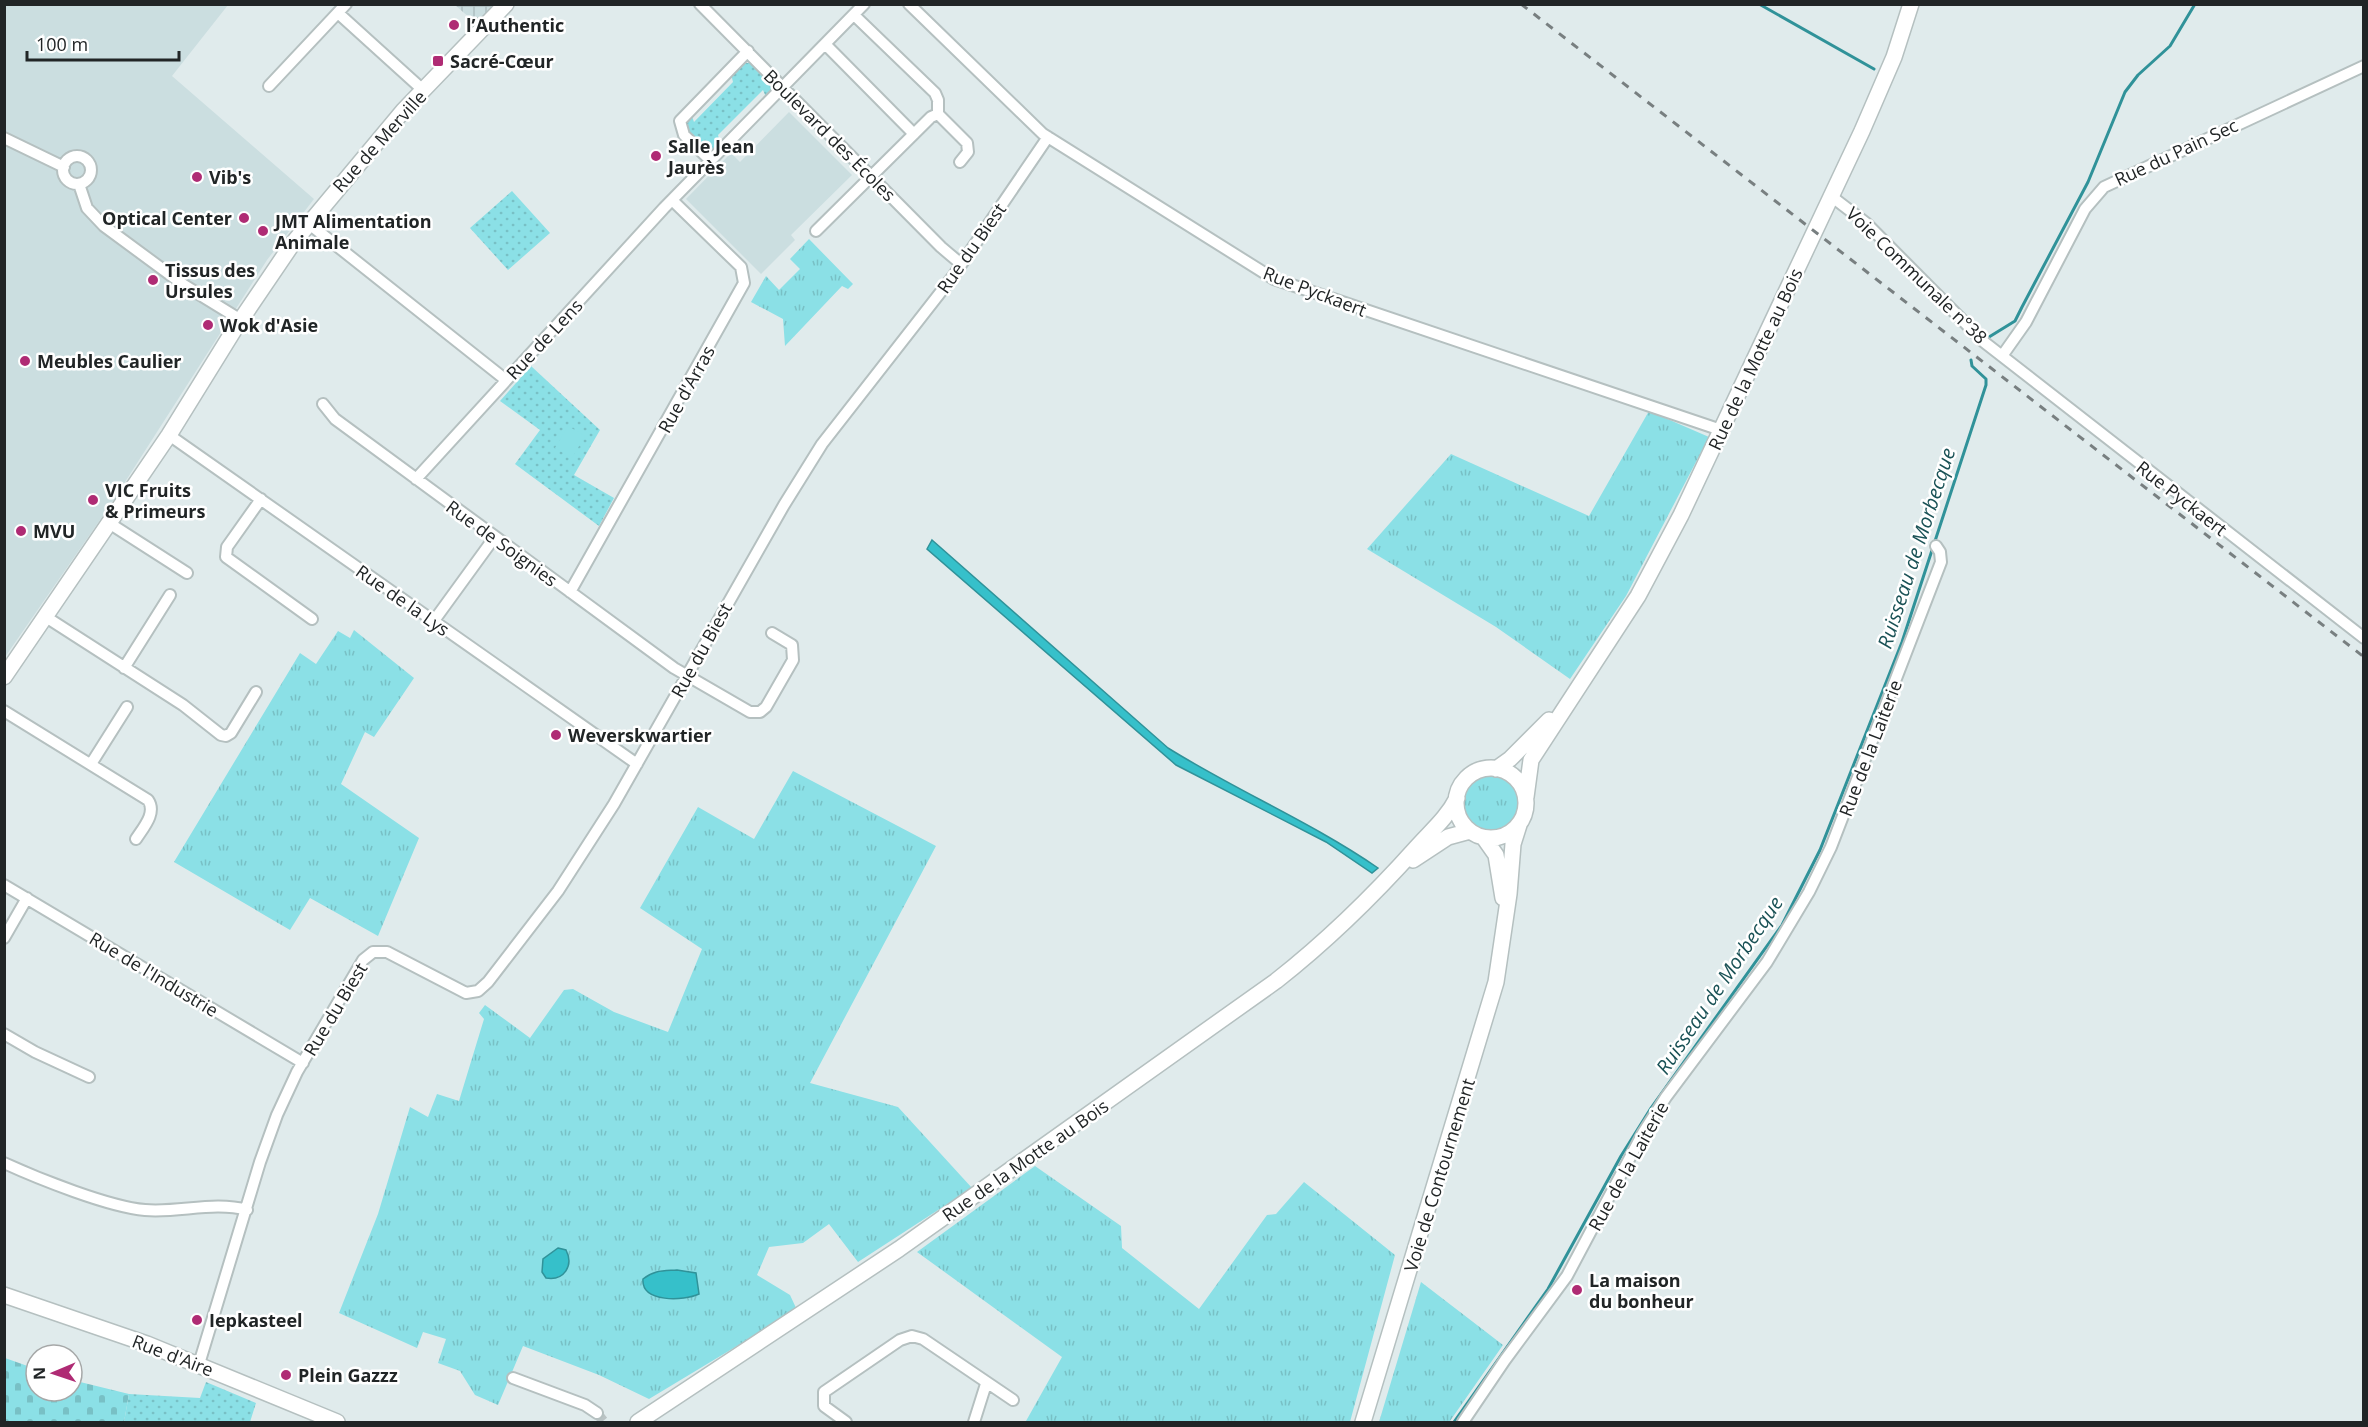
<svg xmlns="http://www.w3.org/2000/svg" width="2368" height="1427" viewBox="0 0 2368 1427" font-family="'Open Sans',sans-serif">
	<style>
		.built { fill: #cbdee0 }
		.industrial { fill: url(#industrial-grid) }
		.grass { fill: url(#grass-tufts) }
		.cemetery { fill: url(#cemetery-stones) }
		.park { fill: url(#park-dots) }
		.pitch { fill: #8be0e6 }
		.water { fill: #36c0ca; stroke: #309299; stroke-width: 1.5 }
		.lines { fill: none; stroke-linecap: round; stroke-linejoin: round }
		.stream { stroke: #309299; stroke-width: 3 }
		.street-tunnel { stroke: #bac3c4; stroke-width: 10; stroke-dasharray: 10 5; stroke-linecap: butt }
		.street-casing { stroke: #b5c0c0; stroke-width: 14 }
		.secondary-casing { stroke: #b5c0c0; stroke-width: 18 }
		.street { stroke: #fff; stroke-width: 10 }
		.secondary { stroke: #fff; stroke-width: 15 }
		.rail { stroke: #787f80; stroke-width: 3; stroke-dasharray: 8 8; stroke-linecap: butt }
		.poi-dot { fill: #af2b74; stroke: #fff; stroke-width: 2 }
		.labels { text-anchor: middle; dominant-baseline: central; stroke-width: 5; stroke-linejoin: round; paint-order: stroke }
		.poi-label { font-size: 18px; font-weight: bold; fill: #212526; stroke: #fff; text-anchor: start }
		.street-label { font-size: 18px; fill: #212526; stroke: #fff }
		.water-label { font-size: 20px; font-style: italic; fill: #1a5256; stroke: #fff }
	</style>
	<defs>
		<pattern id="industrial-grid" width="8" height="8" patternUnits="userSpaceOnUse" patternTransform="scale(1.5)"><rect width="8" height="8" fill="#cbdee0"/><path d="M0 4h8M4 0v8" fill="none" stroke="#aebec0"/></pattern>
		<pattern id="grass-tufts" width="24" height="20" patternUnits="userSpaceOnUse" patternTransform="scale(1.5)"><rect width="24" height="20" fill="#8be0e6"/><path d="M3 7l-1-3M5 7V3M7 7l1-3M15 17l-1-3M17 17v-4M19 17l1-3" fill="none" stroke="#78c0c5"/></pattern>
		<pattern id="cemetery-stones" width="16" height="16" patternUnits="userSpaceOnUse" patternTransform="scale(1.5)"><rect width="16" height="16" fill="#8be0e6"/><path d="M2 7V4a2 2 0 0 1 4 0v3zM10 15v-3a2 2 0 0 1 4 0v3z" fill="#78c0c5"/></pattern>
		<pattern id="park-dots" width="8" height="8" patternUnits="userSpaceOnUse" patternTransform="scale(1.5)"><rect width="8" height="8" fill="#8be0e6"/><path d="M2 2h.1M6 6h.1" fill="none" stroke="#78c0c5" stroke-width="1.8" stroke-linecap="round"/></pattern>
	</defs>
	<rect width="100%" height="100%" fill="#e0ebec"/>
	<path class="built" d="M5 5H228L172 76 314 199 267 260 109 507 5 657Z
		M789 112 852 175 791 235 795 240 761 274 686 199 731 153 740 162Z"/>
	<path class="industrial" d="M455 5H498L479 26Z"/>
	<path class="grass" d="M809 239 853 284 848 289 842 286 785 346 783 319 751 302 766 276 779 290 800 269 790 259Z
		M1649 411 1709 437 1626 596 1570 679 1496 627 1367 549 1451 454 1589 516Z
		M354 630 414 678 374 737 365 732 341 784 419 838 378 936 310 898 290 930 174 862 300 653 316 664 338 631 350 638Z
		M793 771 936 846 810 1083 898 1107 972 1188 858 1262 829 1224 803 1243 769 1247 757 1275 790 1295 797 1310 649 1399 599 1375 523 1346 498 1405 475 1395 460 1371 438 1363 446 1339 423 1332 417 1348 339 1313 378 1214 410 1107 428 1117 437 1094 459 1101 484 1019 479 1013 485 1005 530 1038 564 990 573 989 614 1012 668 1032 702 949 640 908 698 807 754 839Z
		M1463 803a29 29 0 1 1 58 0a29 29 0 1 1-58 0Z
		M1035 1166 1121 1226 1122 1248 1199 1309 1267 1215 1276 1214 1304 1182 1395 1255 1350 1422H1028L1026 1421 1062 1357 917 1252Z
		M1421 1282 1503 1345 1450 1421 1379 1422Z"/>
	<path class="cemetery" d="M5 1358 36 1369V1391H72V1380L129 1394 124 1422H5Z"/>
	<path class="park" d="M743 63H751L772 84 771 92 766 97 763 90 718 135 720 143 714 149 707 150 685 128V121L691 114 694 122 733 82 731 74Z
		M512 191 550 233 508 270 470 228Z
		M531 366 600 430 574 475 614 498 599 526 515 464 540 430 500 401Z
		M206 1382 256 1403 250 1422H124L129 1394 200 1398Z"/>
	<path class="pitch" d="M568 426 585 436 572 458 555 448Z"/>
	<path class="water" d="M932 540 1168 748C1237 791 1311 822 1378 868L1372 873 1326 842 1176 765 927 549Z
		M558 1248 566 1250C574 1266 564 1281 546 1278L542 1272 543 1259Z
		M677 1270 696 1273 699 1294C684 1301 641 1303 643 1279 654 1270 663 1271 677 1270Z"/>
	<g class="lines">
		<path class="stream" d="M1759 4 1874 69
			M1989 337 2015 321 2022 307 2088 182 2125 92 2138 75 2170 46 2195 4
			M1454 1422 1548 1289 1621 1156 1651 1108 1782 925 1820 850 1902 642 1986 385V379L1972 366 1971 360"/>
		<path class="street-tunnel" d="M597 1413 604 1422"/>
		<defs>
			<path id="street" d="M700 4 941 247 961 264
				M909 4 1043 134 1274 279 1721 430
				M338 13 423 90
				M854 15 935 93 938 100V114L967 143 968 152 960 162
				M825 44 914 134
				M269 86 346 4
				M4 138 64 167
				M63 170a14 14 0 1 1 28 0a14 14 0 1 1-28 0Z
				M710 160 684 135 680 121 748 51
				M79 184 87 208 104 226 184 285 241 320
				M1831 196 1866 223 1984 342 2364 638
				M308 223 506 380
				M816 231 931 117 938 114
				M2002 356 2026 322 2085 209 2104 187 2364 66
				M323 404 335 419 674 668 750 712H760L766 707 793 660 792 645 772 633
				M169 435 637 764
				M416 479 664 208 864 4
				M261 499 227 547 226 557 312 619
				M109 523 187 573
				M570 592 744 283 741 267 672 200
				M46 617 183 705 221 735 226 736 231 733 256 692
				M433 622 494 538
				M124 668 170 595
				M4 711 148 800C157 813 143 828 136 839
				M91 764 127 707
				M4 885 303 1063
				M4 938 27 898
				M4 1034 35 1052 89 1077
				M4 1163C39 1179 109 1207 145 1210 179 1213 214 1201 247 1210
				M199 1364 260 1162 277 1115 297 1072 363 960 373 952H387L466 993 478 991 488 982 558 891 614 804 784 505 822 444 954 275 1048 137
				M513 1378 585 1405 597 1413
				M846 1422 824 1406V1392L900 1340 912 1336 923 1339 1013 1400
				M974 1422 986 1384
				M1463 1422 1505 1360 1567 1276 1643 1133 1666 1097 1767 962 1809 892 1831 847 1941 562 1940 552 1936 546"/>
			<path id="secondary" d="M4 677 169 435 234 330 293 243 403 111 506 4
				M1456 803a35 35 0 1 1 70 0a35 35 0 1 1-70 0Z
				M1496 769 1510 759 1549 720
				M1526 797 1531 760 1638 596 1681 515 1862 131 1894 57 1911 4
				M1484 838 1496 855 1503 898
				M1413 860 1448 837 1470 831
				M4 1295 147 1344 337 1422
				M638 1422 899 1249 1276 981C1327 941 1373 896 1416 848 1431 831 1447 818 1457 798
				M1363 1422 1496 982 1509 894 1513 844 1519 825"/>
		</defs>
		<use href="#street" class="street-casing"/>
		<use href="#secondary" class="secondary-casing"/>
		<use href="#street" class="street"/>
		<use href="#secondary" class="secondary"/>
		<path class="rail" d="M1521 4 2364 657"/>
	</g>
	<g class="poi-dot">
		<circle cx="454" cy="25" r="6"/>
		<rect x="432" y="55" width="12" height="12" rx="3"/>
		<circle cx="656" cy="156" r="6"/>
		<circle cx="197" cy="177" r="6"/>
		<circle cx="244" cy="218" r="6"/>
		<circle cx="263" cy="231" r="6"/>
		<circle cx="153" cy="280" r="6"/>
		<circle cx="208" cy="325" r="6"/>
		<circle cx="25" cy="361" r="6"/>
		<circle cx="93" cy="500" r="6"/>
		<circle cx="21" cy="531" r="6"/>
		<circle cx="556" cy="735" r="6"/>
		<circle cx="1577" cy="1290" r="6"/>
		<circle cx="197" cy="1320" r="6"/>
		<circle cx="286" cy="1375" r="6"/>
	</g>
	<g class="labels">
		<g class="poi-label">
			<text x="466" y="25">l’Authentic</text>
			<text x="450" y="61">Sacré-Cœur</text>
			<text x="668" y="146">Salle Jean<tspan x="668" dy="21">Jaurès</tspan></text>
			<text x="209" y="177">Vib's</text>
			<text x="232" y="218" text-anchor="end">Optical Center</text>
			<text x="275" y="221">JMT Alimentation<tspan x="275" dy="21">Animale</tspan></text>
			<text x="165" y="270">Tissus des<tspan x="165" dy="21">Ursules</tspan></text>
			<text x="220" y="325">Wok d'Asie</text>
			<text x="37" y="361">Meubles Caulier</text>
			<text x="105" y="490">VIC Fruits<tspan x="105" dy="21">&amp; Primeurs</tspan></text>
			<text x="33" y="531">MVU</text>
			<text x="568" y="735">Weverskwartier</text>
			<text x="1589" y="1280">La maison<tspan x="1589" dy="21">du bonheur</tspan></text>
			<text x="209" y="1320">Iepkasteel</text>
			<text x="298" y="1375">Plein Gazzz</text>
		</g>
		<g class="street-label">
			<text transform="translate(830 135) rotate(45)">Boulevard des Écoles</text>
			<text transform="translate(379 141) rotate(-48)">Rue de Merville</text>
			<text transform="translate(2176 152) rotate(-25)">Rue du Pain Sec</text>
			<text transform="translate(971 248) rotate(-55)">Rue du Biest</text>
			<text transform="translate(1917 275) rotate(44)">Voie Communale n°38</text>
			<text transform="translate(1315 291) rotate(21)">Rue Pyckaert</text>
			<text transform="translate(544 339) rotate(-47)">Rue de Lens</text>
			<text transform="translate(1755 359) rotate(-65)">Rue de la Motte au Bois</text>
			<text transform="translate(686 389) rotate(-61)">Rue d'Arras</text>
			<text transform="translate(2182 498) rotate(38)">Rue Pyckaert</text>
			<text transform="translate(502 543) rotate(36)">Rue de Soignies</text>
			<text transform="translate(403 600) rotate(35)">Rue de la Lys</text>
			<text transform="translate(701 650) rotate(-61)">Rue du Biest</text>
			<text transform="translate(1870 748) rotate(-69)">Rue de la Laiterie</text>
			<text transform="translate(154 974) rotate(31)">Rue de l'Industrie</text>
			<text transform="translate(335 1009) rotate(-59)">Rue du Biest</text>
			<text transform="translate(1025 1160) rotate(-35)">Rue de la Motte au Bois</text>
			<text transform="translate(1628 1166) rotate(-61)">Rue de la Laiterie</text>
			<text transform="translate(1439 1175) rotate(-73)">Voie de Contournement</text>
			<text transform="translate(173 1355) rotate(21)">Rue d'Aire</text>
		</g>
		<g class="water-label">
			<text transform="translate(1916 548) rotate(-72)">Ruisseau de Morbecque</text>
			<text transform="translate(1719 985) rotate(-56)">Ruisseau de Morbecque</text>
		</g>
	</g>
	<rect width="2368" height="1427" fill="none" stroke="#212526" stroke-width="12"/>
	<g transform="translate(54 1373) rotate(268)"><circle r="28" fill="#ffffff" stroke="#a6a8a8" stroke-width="1.5"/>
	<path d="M0-4.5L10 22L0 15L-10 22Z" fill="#af2b74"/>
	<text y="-9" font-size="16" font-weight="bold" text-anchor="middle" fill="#212526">N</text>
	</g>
	<path d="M27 51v9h152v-9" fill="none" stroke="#212526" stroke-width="3"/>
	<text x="36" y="51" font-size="18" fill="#212526" stroke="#ffffff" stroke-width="4.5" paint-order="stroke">100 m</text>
</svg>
